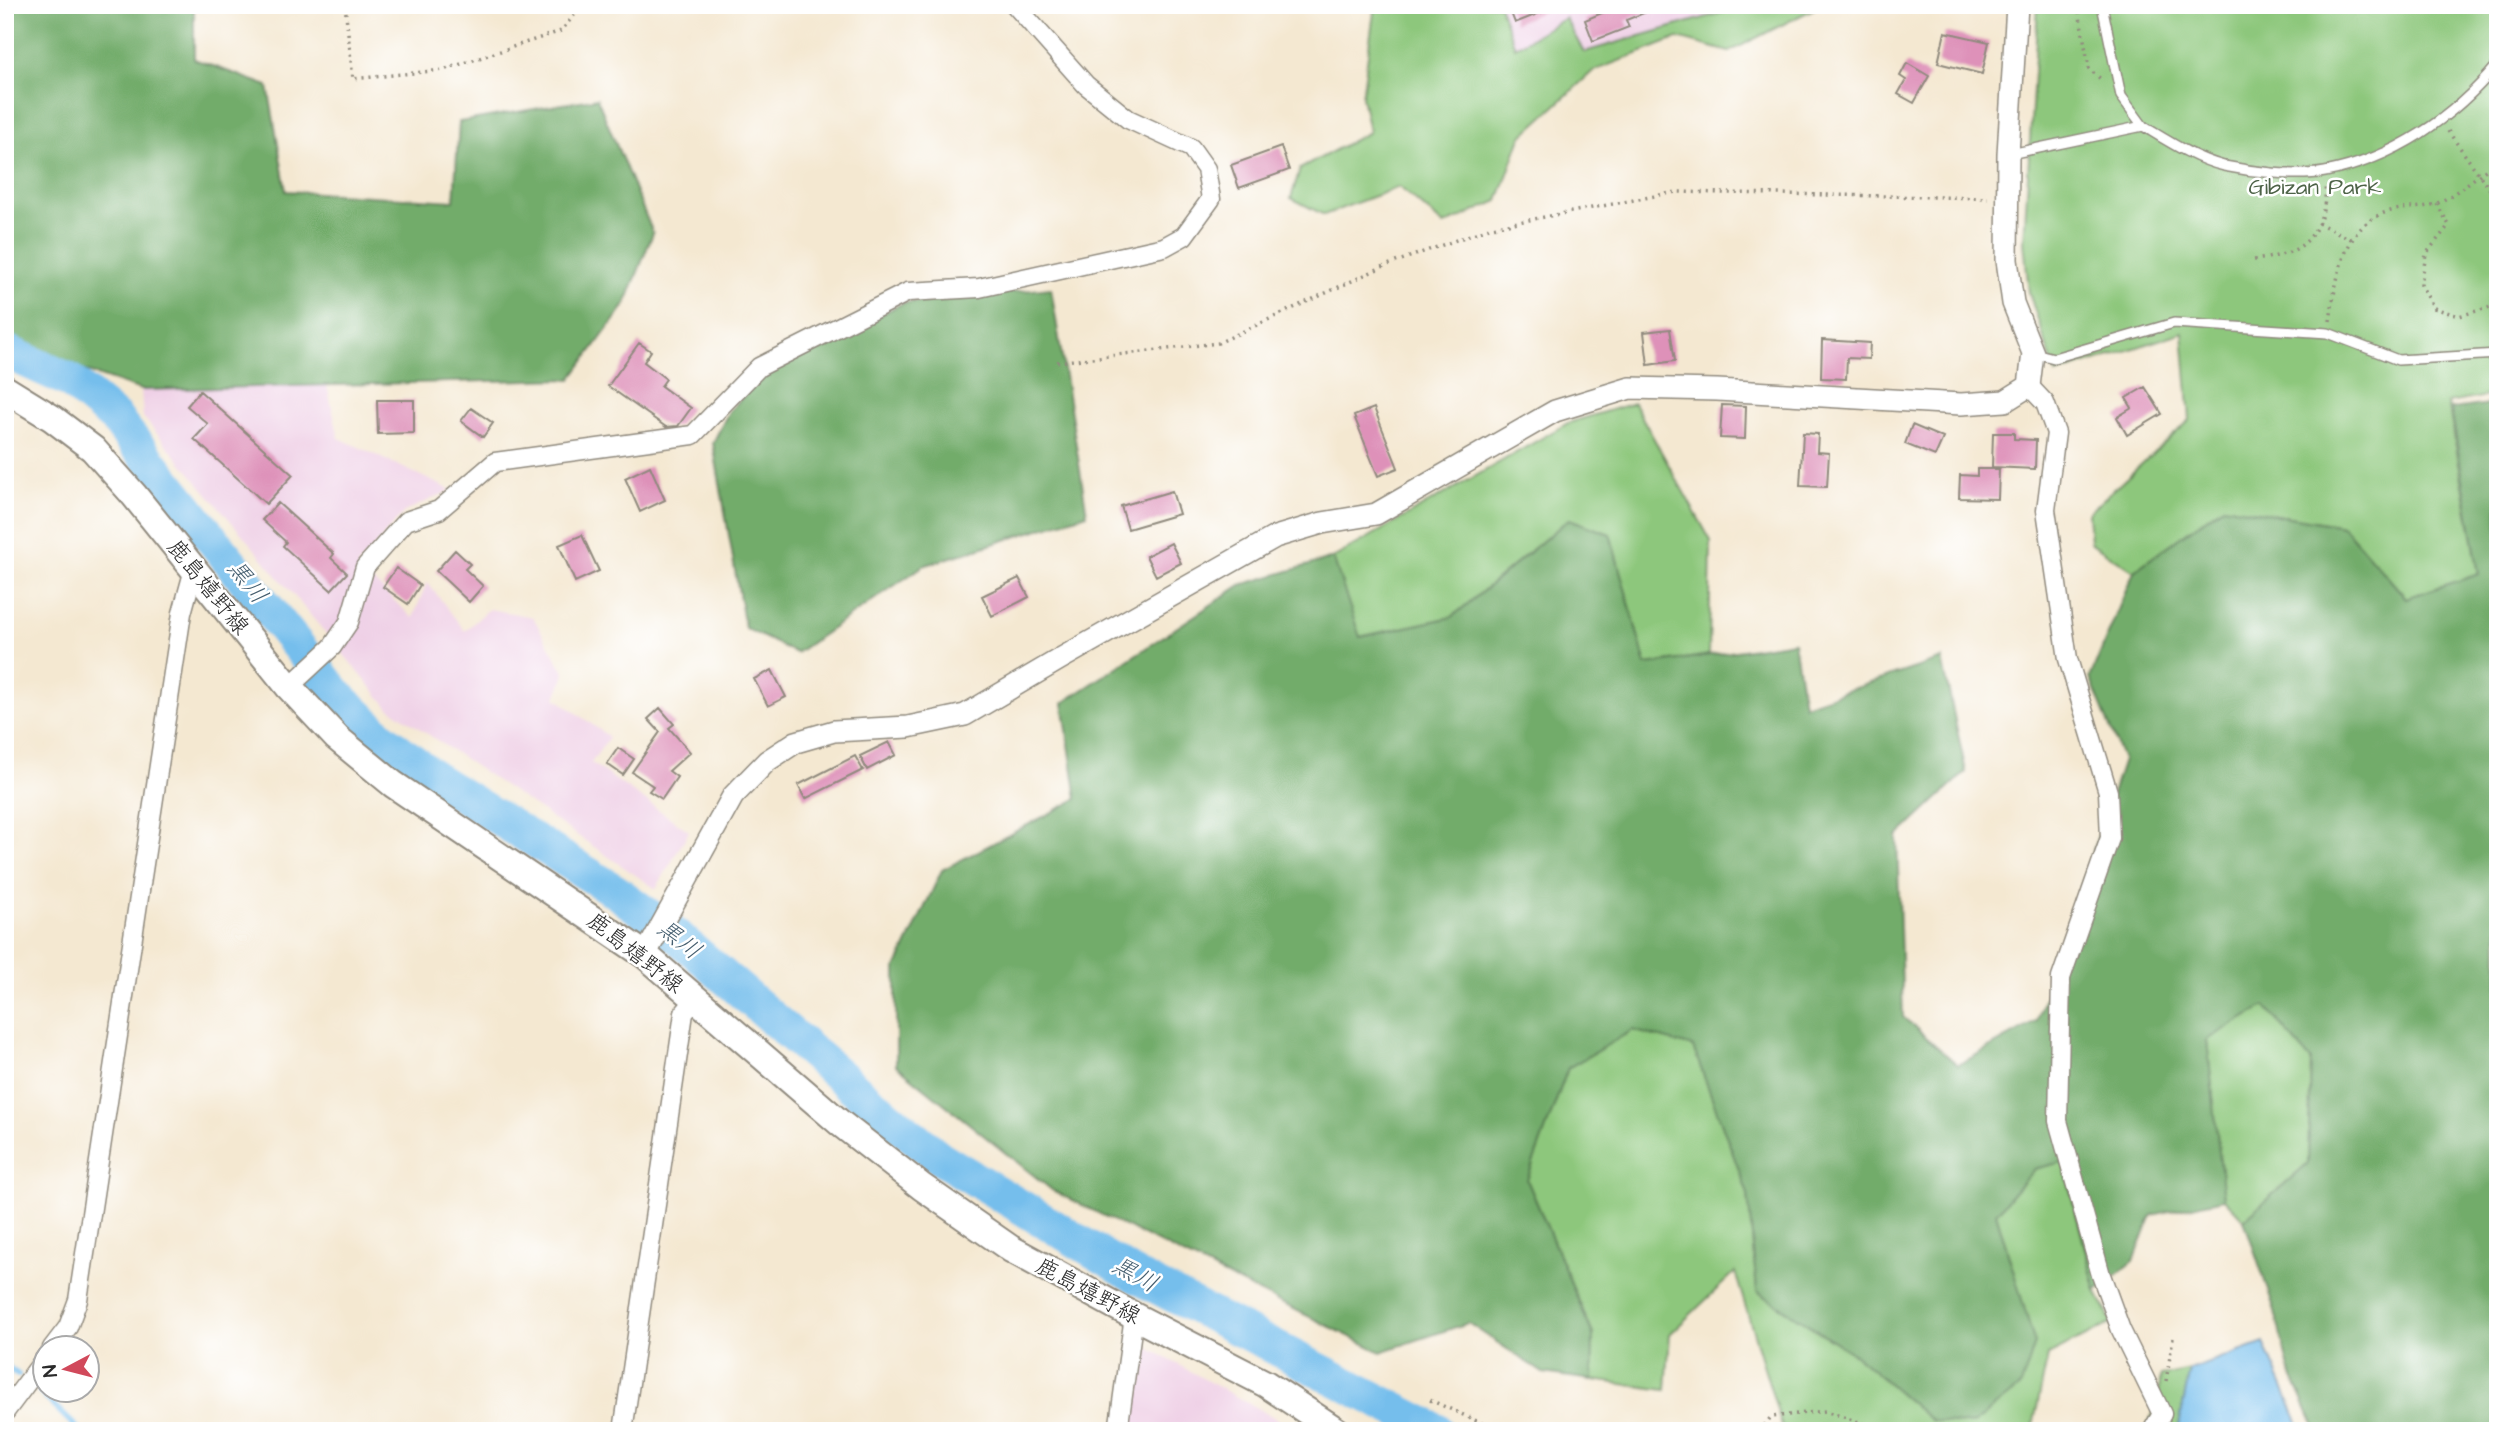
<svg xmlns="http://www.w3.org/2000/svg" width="2503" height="1436" viewBox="0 0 2503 1436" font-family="'Architects Daughter','Klee One',sans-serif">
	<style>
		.built { fill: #efd0e6 }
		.green { fill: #8dc77b; stroke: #5c7953; stroke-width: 2 }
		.forest { fill: #72ac6b; stroke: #4e6c4b; stroke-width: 2 }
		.water { fill: #74beec; stroke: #50748c; stroke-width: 2 }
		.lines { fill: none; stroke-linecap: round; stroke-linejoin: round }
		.stream { stroke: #74beec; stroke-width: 6 }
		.river { stroke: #74beec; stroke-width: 35 }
		.building { fill: #de91b9 }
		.service-casing { stroke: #908a7e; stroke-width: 12 }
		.minor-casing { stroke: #908a7e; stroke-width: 21 }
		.tertiary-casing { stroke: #908a7e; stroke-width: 24 }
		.primary-casing { stroke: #908a7e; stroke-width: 30 }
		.path { stroke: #908a7e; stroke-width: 3.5; stroke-dasharray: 2 5; stroke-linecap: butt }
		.service { stroke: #fff; stroke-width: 9 }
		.minor { stroke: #fff; stroke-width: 18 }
		.tertiary { stroke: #fff; stroke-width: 21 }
		.primary { stroke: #fff; stroke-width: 26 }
		.labels { text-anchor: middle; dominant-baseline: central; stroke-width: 5; stroke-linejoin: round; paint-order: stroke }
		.park-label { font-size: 23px; fill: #4d6247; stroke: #fff }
		.street-label { font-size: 23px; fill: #2b2b2b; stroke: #fff }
		.water-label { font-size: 24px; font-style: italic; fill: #455e6f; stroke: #fff }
	</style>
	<rect width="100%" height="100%" fill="#fff"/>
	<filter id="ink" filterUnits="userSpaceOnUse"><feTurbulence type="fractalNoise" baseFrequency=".0143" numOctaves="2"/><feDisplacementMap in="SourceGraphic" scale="14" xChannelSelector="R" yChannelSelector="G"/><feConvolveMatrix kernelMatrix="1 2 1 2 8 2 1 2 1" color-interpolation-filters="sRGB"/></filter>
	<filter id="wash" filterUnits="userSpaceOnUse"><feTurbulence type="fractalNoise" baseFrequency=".00686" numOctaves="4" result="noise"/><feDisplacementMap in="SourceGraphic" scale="28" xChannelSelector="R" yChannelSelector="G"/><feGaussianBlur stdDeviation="1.57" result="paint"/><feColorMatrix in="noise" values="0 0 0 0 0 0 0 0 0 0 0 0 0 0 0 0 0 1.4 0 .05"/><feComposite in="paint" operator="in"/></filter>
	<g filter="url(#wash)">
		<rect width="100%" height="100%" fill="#f4e8d1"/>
		<path class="built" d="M1499 5H1747V6L1583 52 1515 47Z
			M327 386 339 438 451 490 404 512 357 566 413 618 427 582 465 631 489 609 533 617 565 674 556 698 609 737 591 763 689 831 656 889 388 707 143 417 141 390Z
			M1141 1344 1291 1427 1295 1431H1129Z"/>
		<path class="green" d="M1375 5H1499L1515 47 1565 18 1584 52 1749 5H1821L1729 52 1678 38 1593 71 1521 137 1498 201 1444 225 1399 187 1324 215 1291 198 1300 169 1369 132 1362 97Z
			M2038 5H2498V394L2448 403 2479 574 2406 598 2343 526 2223 506 2134 571 2090 542 2088 513 2190 420 2183 332 2056 374 2029 293 2024 241Z
			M1634 403 1711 541 1709 655 1646 665 1610 534 1569 519 1452 617 1359 637 1333 558 1568 423Z
			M2265 1006 2311 1060 2308 1163 2244 1220 2224 1199 2207 1040Z
			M1633 1030 1693 1047 1748 1194 1757 1291 1858 1357 1932 1421 2035 1344 1996 1213 2034 1169 2063 1161 2096 1291 2112 1323 2048 1355 2032 1431H1777L1782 1426 1735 1272 1670 1334 1666 1390 1592 1380 1593 1334 1527 1180 1568 1068Z
			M2190 1370 2178 1431H2144L2154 1412 2161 1376Z"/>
		<path class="forest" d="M5 5H194V59L268 86 286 191 454 201 459 122 597 98 653 233 625 305 571 379 141 390 5 344Z
			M1051 288 1087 514 923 566 796 653 745 628 713 443 729 411 766 373 903 303Z
			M2498 403V1431H2317L2289 1369 2274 1308 2244 1220 2308 1163 2311 1060 2265 1006 2207 1040 2224 1199 2152 1215 2134 1261 2096 1291 2063 1162 2034 1169 1996 1213 2035 1344 2021 1386 1972 1425 1932 1421 1858 1357 1757 1291 1748 1194 1693 1047 1633 1030 1568 1068 1527 1180 1593 1335 1592 1380 1543 1373 1468 1323 1381 1352 1053 1191 896 1065V968L942 870 1077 799 1063 703 1241 585 1333 558 1360 637 1452 617 1569 519 1610 534 1646 665 1794 642 1804 705 1942 659 1966 772 1897 837 1903 1017 1958 1065 2037 1021 2123 760 2090 678 2134 571 2223 506 2343 526 2406 598 2479 574 2451 409Z"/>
		<path class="water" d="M2264 1343 2302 1431H2178L2190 1370Z"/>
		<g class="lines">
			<path class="stream" d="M5 1365 18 1375
				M40 1392 80 1431"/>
			<path class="river" d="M5 351 69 380 115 418 337 695 381 737 437 780 615 891 679 938 871 1103 940 1158 1132 1274 1437 1431"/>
		</g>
		<g id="blocks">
			<path class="building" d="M1508 5H1557V6L1515 23Z
				M1621 5 1661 6 1626 20 1629 27 1593 41 1585 20Z
				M1945 32 1989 42 1982 74 1938 63Z
				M1907 63 1929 76 1914 103 1898 94 1906 80 1900 76Z
				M1281 147 1289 170 1239 188 1231 165Z
				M1670 329 1675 361 1648 365 1644 332Z
				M1822 340 1870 343 1869 359 1847 358 1846 379 1821 378Z
				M639 343 651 351 644 362 666 379 661 386 691 408 678 426 666 427 608 386Z
				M2145 387 2162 414 2127 435 2117 417 2132 408 2126 398Z
				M200 391 293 475 266 504 194 439 208 424 187 406Z
				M377 400H414V433L378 434Z
				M1722 405 1746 406 1745 439 1720 438Z
				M471 408 493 423 483 437 461 421Z
				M1374 408 1398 468 1378 476 1354 416Z
				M1912 425 1943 438 1935 456 1905 444Z
				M1803 433 1818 434 1817 452 1829 453 1827 487 1800 486Z
				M1993 433H2014V439L2036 440 2035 469 1992 467Z
				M650 466 665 500 640 512 625 478Z
				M1977 469H1999L1998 499 1959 498 1960 475 1977 476Z
				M1172 491 1179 514 1128 529 1121 506Z
				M278 503 334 554 331 558 347 573 331 590 283 546 286 542 262 520Z
				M582 535 599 571 575 582 559 545Z
				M1171 543 1181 563 1156 576 1146 556Z
				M455 550 470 564 465 569 483 586 469 602 436 571Z
				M396 568 420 585 408 604 383 587Z
				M1019 578 1029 597 992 616 982 596Z
				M772 670 786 697 768 706 754 679Z
				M660 708 674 724 669 728 690 752 669 771 677 777 662 799 649 791 653 786 632 772 660 732 648 719Z
				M889 742 896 755 867 770 860 756Z
				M618 748 634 759 623 775 607 764Z
				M855 756 863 770 805 799 798 785Z"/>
		</g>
	</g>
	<g filter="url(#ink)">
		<use href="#blocks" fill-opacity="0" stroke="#908a7e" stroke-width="2"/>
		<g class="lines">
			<defs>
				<path id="service" d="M2102 5 2121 96 2143 126
					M2010 154 2143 126C2168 141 2195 159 2224 166 2253 172 2296 177 2325 172 2393 159 2454 118 2498 64
					M2034 353 2054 358 2174 323 2328 333 2398 360 2498 354"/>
				<path id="minor" d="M2029 386 2045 403 2056 433 2046 510 2068 659 2108 792 2110 838 2061 978 2058 1121 2101 1275 2121 1330 2162 1414 2152 1431
					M289 687 332 647 349 622 365 567 406 521 439 510 495 462 693 435 759 367 908 292 979 288 1164 247 1184 236 1211 199 1206 169 1191 148 1128 119 1086 85 1015 5
					M52 1348 68 1327 78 1300 182 613 194 569
					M5 1412 46 1357
					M623 1431 684 1013 695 1000
					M1118 1431 1134 1316"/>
				<path id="tertiary" d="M645 955 733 796 767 761 796 742 834 731 908 727 965 715 1060 659 1275 537 1322 523 1376 514 1555 411 1630 388 1717 390 1961 404 2005 401 2029 386 2033 353 2013 303 2007 260 2008 154 2017 5"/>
				<path id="primary" d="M5 389 52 418 93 449 134 495 289 687 337 738 393 784 645 955 840 1123 922 1187 1011 1249 1134 1316 1266 1384 1337 1431"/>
			</defs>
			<use href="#service" class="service-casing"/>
			<use href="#minor" class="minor-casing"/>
			<use href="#tertiary" class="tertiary-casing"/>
			<use href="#primary" class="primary-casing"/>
			<path class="path" d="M345 5 353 79 443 70 561 31 583 5
				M2078 5 2089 69 2102 80
				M2448 131 2498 201
				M2437 204 2449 225 2426 254 2421 285 2434 308 2459 316 2498 305
				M2318 223 2353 240
				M2254 260C2269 258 2289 255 2302 245 2319 232 2327 206 2325 186
				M2330 321C2336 281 2342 226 2387 212 2402 207 2420 209 2435 204 2450 199 2483 171 2498 161
				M1057 362 1218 343 1382 267 1492 227 1676 192 1988 198
				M2166 1381 2173 1338
				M1430 1400 1499 1431
				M1760 1431 1771 1417 1825 1411 1887 1431"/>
			<use href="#service" class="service"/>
			<use href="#minor" class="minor"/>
			<use href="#tertiary" class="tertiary"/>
			<use href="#primary" class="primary"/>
		</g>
	</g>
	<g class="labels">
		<g class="park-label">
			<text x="2315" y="187">Gibizan Park</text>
		</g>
		<g class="street-label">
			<text transform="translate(208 587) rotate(51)">鹿島嬉野線</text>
			<text transform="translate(635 953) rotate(38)">鹿島嬉野線</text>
			<text transform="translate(1088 1291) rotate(28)">鹿島嬉野線</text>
		</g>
		<g class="water-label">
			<text transform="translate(247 582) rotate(51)">黒川</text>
			<text transform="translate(679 940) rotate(38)">黒川</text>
			<text transform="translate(1135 1275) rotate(29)">黒川</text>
		</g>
	</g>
	<rect width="2503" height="1436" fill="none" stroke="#fff" stroke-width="28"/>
	<g transform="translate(66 1369) rotate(263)"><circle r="33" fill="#ffffff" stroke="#aaaaaa" stroke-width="2"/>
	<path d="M0-5L12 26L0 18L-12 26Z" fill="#d1495b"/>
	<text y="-10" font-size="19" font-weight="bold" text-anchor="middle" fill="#2b2b2b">N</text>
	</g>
</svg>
